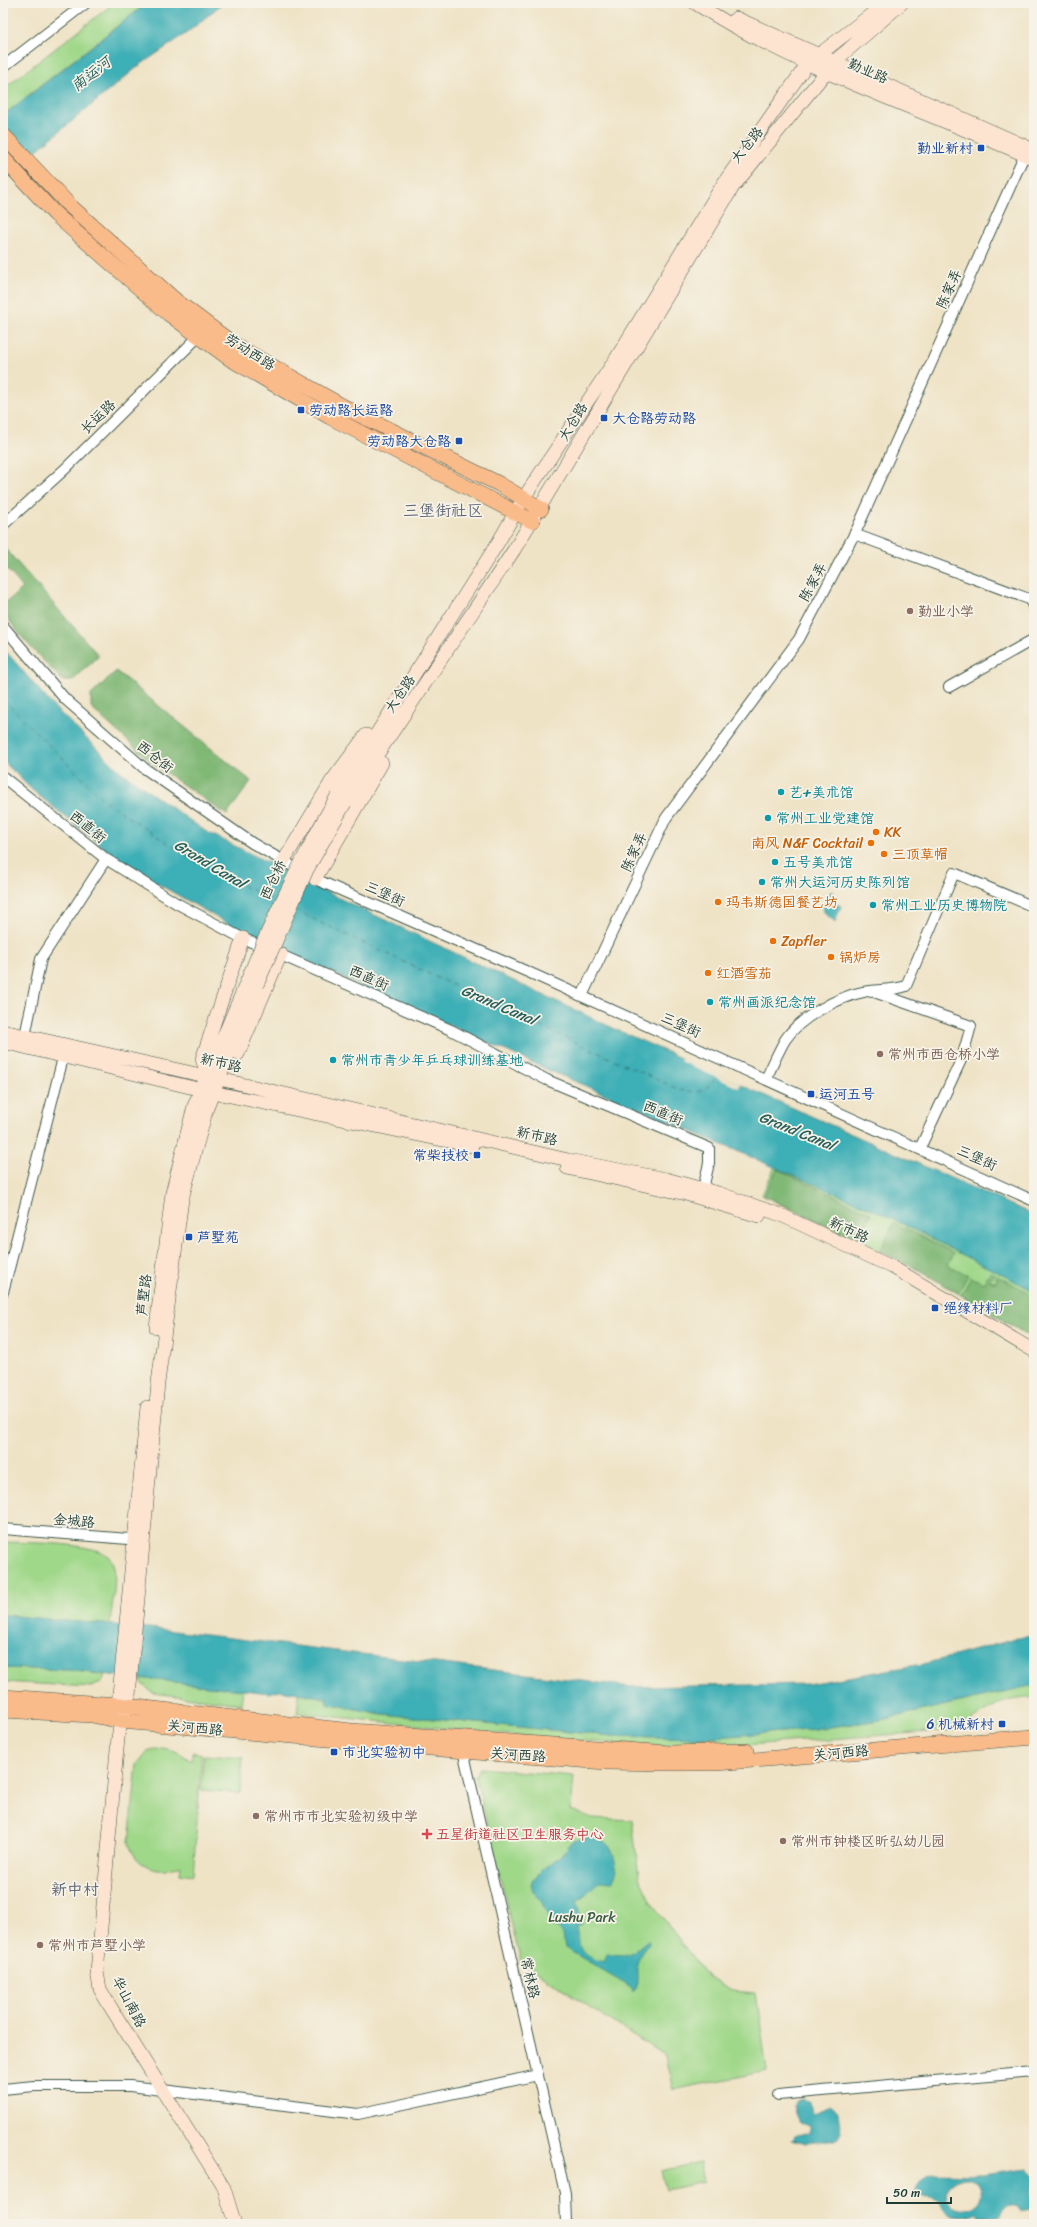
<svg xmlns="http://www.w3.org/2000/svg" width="1037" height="2227" viewBox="0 0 1037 2227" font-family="Sriracha,'LXGW WenKai TC',sans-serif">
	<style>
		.green { fill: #a0d88a; stroke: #608a5f }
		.forest { fill: #80b876; stroke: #507a55 }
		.water { fill: #3eafb6; stroke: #2e7675; fill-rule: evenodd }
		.pier { fill: #efe3c6 }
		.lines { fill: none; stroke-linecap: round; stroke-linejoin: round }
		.ferry { stroke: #285f5b; stroke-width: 1; stroke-dasharray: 5 4; stroke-linecap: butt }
		.street-casing { stroke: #3e564a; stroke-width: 12 }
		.secondary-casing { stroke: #3e564a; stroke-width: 14 }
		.primary-casing { stroke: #3e564a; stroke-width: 16 }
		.street { stroke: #fff; stroke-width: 10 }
		.secondary { stroke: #fde4d1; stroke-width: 13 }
		.primary { stroke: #fabb8b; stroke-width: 15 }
		.secondary-bridge-casing { stroke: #3e564a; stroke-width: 14; stroke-linecap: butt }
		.secondary-bridge { stroke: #fde4d1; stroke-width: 13 }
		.transit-dot { fill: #1a4fb4; stroke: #f7f3e8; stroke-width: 1.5 }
		.education-dot { fill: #8d6e63; stroke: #f7f3e8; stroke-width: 1.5 }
		.culture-dot { fill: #0f9aa8; stroke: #f7f3e8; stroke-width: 1.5 }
		.food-dot { fill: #e8710a; stroke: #f7f3e8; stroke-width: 1.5 }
		.health-dot { fill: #e0444e; stroke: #f7f3e8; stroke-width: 1.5 }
		.labels { text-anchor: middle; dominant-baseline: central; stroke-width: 3.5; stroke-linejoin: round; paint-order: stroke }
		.street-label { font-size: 14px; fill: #1f3d34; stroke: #f7f3e8 }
		.transit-label { font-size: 14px; fill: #164399; stroke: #f7f3e8; text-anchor: start }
		.education-label { font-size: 14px; fill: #785e54; stroke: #f7f3e8; text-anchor: start }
		.culture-label { font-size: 14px; fill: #0d838f; stroke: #f7f3e8; text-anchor: start }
		.food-label { font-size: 14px; fill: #c56008; stroke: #f7f3e8; text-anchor: start }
		.health-label { font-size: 14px; fill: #be3a42; stroke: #f7f3e8; text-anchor: start }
		.park-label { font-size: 14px; fill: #395c45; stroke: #f7f3e8 }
		.water-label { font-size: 15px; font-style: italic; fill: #285f5b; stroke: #f7f3e8 }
		.quarter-label { font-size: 16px; fill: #5e6576; stroke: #f7f3e8 }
	</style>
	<rect width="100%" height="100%" fill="#f7f3e8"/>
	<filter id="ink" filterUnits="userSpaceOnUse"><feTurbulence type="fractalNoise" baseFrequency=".025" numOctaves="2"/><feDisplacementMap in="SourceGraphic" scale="8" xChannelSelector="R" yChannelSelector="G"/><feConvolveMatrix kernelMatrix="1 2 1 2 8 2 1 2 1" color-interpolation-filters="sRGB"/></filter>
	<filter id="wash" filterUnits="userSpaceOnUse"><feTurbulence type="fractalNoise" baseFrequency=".012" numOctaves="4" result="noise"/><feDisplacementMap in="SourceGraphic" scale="16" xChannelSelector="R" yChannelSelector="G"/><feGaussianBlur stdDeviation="0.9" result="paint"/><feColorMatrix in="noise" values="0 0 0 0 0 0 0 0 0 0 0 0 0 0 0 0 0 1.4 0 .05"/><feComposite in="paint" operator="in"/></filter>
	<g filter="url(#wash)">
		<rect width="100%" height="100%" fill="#efe3c6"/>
		<path class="green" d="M114 3H147L7 112 3 108V89Z
			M775 1166 879 1212 1034 1291V1339L921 1271 762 1195Z
			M3 1542C24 1543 104 1541 112 1561 119 1575 111 1608 110 1625L3 1615Z
			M3 1668 68 1670 105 1675 102 1682 92 1687 3 1682Z
			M141 1678 243 1690 241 1704 153 1693 141 1683Z
			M1034 1685V1697L1003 1701 955 1730 761 1744 666 1747 529 1737 297 1713 299 1693 327 1698 326 1703 382 1714 488 1724 612 1736 701 1738 807 1730 881 1720Z
			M161 1748C174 1749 181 1753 191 1761L192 1752 202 1754 193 1875 180 1873 181 1865C159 1875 134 1867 129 1842L137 1764 147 1752Z
			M204 1755 243 1758 240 1793 201 1790Z
			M480 1768 574 1776 571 1810 592 1818 632 1820 639 1877 651 1902 708 1978 732 1991 756 1993 767 2071 673 2090 665 2056 521 1962 475 1775Z
			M700 2162 704 2182 666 2190 661 2171Z"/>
		<path class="forest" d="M3 546 99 656 72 681H63C50 667 3 622 3 605L23 588 3 564Z
			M116 671 251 781 227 815 156 766 91 708V695Z
			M777 1169 871 1213 859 1240 764 1196Z
			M894 1223 954 1253 948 1265 968 1275 958 1293 921 1271 880 1251Z
			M990 1272 995 1275 989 1280 996 1283 997 1276 1034 1295V1339L961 1295 971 1277 983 1283Z"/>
		<path class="water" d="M147 3H223L187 33 140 65 3 178V116Z
			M3 648 53 706 120 771 205 831 343 900 615 1029 1034 1215V1291L879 1212 553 1072 246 934 153 881 109 852 32 790 3 761Z
			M831 891 834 893 831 901 841 906 835 922 822 910Z
			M3 1615 149 1628 632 1687 808 1684 928 1663 1034 1634V1685L881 1720 807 1730 701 1738 612 1736 488 1724 382 1714 326 1703 327 1698 280 1690 269 1693 68 1670 3 1668Z
			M592 1837C613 1842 613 1852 617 1871L612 1882 599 1881 577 1903 582 1925 576 1927C580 1947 581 1957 603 1962L607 1954 624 1955 633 1952 648 1940 649 1944C627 1965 644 1977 633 1992L632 1988 625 1983 565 1948 563 1935 559 1929 553 1926 540 1899 533 1892 531 1884 534 1877 560 1856 574 1840Z
			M801 2100 809 2102 811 2112 813 2113 830 2106 838 2112 841 2132 838 2138C827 2145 817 2137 806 2144L792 2140 795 2137 810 2133 811 2129 808 2125 800 2124 794 2106 796 2102Z
			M1027 2169 1034 2178C1034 2187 1027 2192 1034 2200V2208L1020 2211 1018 2207 1010 2205 1003 2209 1001 2216 979 2217 977 2213C968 2218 952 2219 945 2210 942 2205 941 2201 935 2199 928 2195 922 2198 914 2195L918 2185 925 2177 934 2174 982 2175ZM965 2178C972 2179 978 2180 980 2187 989 2211 946 2223 946 2190 951 2182 956 2180 965 2178Z"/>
		<path class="pier" d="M682 1058 740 1084 739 1088 680 1061Z"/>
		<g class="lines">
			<path class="ferry" d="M3 699 105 801 202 866 275 901
				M296 911 529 1021 680 1090C697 1094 706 1092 716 1077"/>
		</g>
	</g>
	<g filter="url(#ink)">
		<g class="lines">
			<defs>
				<path id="street" d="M3 67 86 3
					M3 525 65 469 203 332
					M854 534 1029 599 1034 607
					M3 626 65 699 144 768 252 843 315 879 537 976 1034 1201
					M949 687 1034 639
					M3 777 106 859 176 903 240 937 451 1030 547 1080 709 1148V1163L703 1189
					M877 993 971 1026 962 1058 920 1148
					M582 996 666 818 799 639 857 529 1027 149
					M25 1036 41 959 106 859
					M766 1079C772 1066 778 1052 785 1040 799 1018 838 997 863 992 877 989 892 991 906 986L954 873 1034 907
					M3 1292 63 1058
					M3 1529 141 1540
					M462 1746 565 2193 566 2224
					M3 2089 34 2086H130L358 2114 538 2075
					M778 2095 1034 2072"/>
				<path id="secondary" d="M695 3C800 70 921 109 1034 159
					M736 18 1027 147
					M337 796 499 541 523 499 617 357 725 181 808 63 886 3
					M345 803 514 550 733 187 835 61 902 3
					M283 862 331 782 366 735
					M315 879 382 763
					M3 1031 237 1083 568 1160 666 1179 718 1193 781 1215 892 1267 1034 1351
					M3 1042 202 1090 472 1146
					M238 1054 281 954
					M208 1076 202 1059 243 938
					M567 1168 686 1194 759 1216
					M156 1328 172 1193 194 1106 247 981
					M120 1715 118 1705 147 1407
					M235 2224 224 2188 108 2003 100 1989 97 1972 118 1738 121 1721 128 1706 158 1383 182 1199 207 1108 257 985"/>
				<path id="primary" d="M3 135 69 205 176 301 233 344 342 406 499 484 541 509
					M3 158 55 214 169 314 229 358 330 417 532 521
					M3 1697 118 1705 351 1731 669 1753 746 1751
					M3 1710 92 1715 121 1721 488 1753 606 1762 662 1763H716L1034 1737"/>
			</defs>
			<use href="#street" class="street-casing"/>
			<use href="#secondary" class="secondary-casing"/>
			<use href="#primary" class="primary-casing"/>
			<use href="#street" class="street"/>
			<use href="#secondary" class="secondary"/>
			<use href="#primary" class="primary"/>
			<defs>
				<path id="secondary-bridge" d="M247 981C272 917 303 856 337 796
					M257 985 307 870 345 803"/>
			</defs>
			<use href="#secondary-bridge" class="secondary-bridge-casing"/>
			<use href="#secondary-bridge" class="secondary-bridge"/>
		</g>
	</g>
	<g class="transit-dot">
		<rect x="977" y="144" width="8" height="8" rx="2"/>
		<rect x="297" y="406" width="8" height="8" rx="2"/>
		<rect x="600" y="414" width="8" height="8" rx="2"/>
		<rect x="455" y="437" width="8" height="8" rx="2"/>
		<rect x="807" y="1090" width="8" height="8" rx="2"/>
		<rect x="473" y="1151" width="8" height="8" rx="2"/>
		<rect x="185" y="1233" width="8" height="8" rx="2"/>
		<rect x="931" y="1304" width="8" height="8" rx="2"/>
		<rect x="998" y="1720" width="8" height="8" rx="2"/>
		<rect x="330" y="1748" width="8" height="8" rx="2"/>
	</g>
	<g class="education-dot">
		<circle cx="910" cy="611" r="4"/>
		<circle cx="880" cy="1054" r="4"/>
		<circle cx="256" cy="1816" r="4"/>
		<circle cx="783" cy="1841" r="4"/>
		<circle cx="40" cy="1945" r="4"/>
	</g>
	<g class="culture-dot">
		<circle cx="781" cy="792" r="4"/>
		<circle cx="768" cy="818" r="4"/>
		<circle cx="775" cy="862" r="4"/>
		<circle cx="762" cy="882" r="4"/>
		<circle cx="873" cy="905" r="4"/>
		<circle cx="710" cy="1002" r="4"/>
		<circle cx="333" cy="1060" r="4"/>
	</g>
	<g class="food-dot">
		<circle cx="876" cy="832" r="4"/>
		<circle cx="871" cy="843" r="4"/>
		<circle cx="884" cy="854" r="4"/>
		<circle cx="718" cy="902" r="4"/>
		<circle cx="773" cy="941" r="4"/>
		<circle cx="831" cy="957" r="4"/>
		<circle cx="708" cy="973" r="4"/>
	</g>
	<path class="health-dot" d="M425 1828h4v4h4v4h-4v4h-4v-4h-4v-4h4z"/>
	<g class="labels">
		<g class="street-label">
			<text transform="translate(868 71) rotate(23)">勤业路</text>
			<text transform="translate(747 145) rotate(-51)">大仓路</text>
			<text transform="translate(949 289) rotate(-66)">陈家弄</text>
			<text transform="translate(250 352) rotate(32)">劳动西路</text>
			<text transform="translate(98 417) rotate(-44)">长运路</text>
			<text transform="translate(573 422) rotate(-59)">大仓路</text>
			<text transform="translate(813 582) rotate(-62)">陈家弄</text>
			<text transform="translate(400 694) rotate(-56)">大仓路</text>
			<text transform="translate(155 757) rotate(38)">西仓街</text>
			<text transform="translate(88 827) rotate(39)">西直街</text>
			<text transform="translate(634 852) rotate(-65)">陈家弄</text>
			<text transform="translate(273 880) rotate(-65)">西仓桥</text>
			<text transform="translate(385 894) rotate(24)">三堡街</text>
			<text transform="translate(369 978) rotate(24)">西直街</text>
			<text transform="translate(681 1025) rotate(24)">三堡街</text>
			<text transform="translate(221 1063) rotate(13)">新市路</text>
			<text transform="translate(663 1113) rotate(23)">西直街</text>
			<text transform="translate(537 1136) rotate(13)">新市路</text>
			<text transform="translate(977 1158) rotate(24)">三堡街</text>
			<text transform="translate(849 1230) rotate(25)">新市路</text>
			<text transform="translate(144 1295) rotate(-83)">芦墅路</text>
			<text transform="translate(74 1521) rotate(5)">金城路</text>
			<text transform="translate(195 1728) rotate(5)">关河西路</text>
			<text transform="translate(841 1753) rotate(-5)">关河西路</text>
			<text transform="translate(518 1755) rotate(4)">关河西路</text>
			<text transform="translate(530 1978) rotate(77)">常林路</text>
			<text transform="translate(129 2002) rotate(62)">华山南路</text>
		</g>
		<g class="transit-label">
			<text x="973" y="148" text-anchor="end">勤业新村</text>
			<text x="309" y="410">劳动路长运路</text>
			<text x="612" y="418">大仓路劳动路</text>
			<text x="451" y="441" text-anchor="end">劳动路大仓路</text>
			<text x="819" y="1094">运河五号</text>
			<text x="469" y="1155" text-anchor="end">常柴技校</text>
			<text x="197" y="1237">芦墅苑</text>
			<text x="943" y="1308">绝缘材料厂</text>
			<text x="994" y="1724" text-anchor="end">6 机械新村</text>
			<text x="342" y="1752">市北实验初中</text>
		</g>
		<g class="education-label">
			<text x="918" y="611">勤业小学</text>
			<text x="888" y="1054">常州市西仓桥小学</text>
			<text x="264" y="1816">常州市市北实验初级中学</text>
			<text x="791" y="1841">常州市钟楼区昕弘幼儿园</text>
			<text x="48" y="1945">常州市芦墅小学</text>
		</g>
		<g class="culture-label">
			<text x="789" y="792">艺+美术馆</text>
			<text x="776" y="818">常州工业党建馆</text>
			<text x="783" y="862">五号美术馆</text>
			<text x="770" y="882">常州大运河历史陈列馆</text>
			<text x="881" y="905">常州工业历史博物院</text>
			<text x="718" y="1002">常州画派纪念馆</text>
			<text x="341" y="1060">常州市青少年乒乓球训练基地</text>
		</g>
		<g class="food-label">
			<text x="884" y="832">KK</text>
			<text x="863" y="843" text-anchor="end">南风 N&amp;F Cocktail</text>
			<text x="892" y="854">三顶草帽</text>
			<text x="726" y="902">玛韦斯德国餐艺坊</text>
			<text x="781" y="941">Zapfler</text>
			<text x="839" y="957">锅炉房</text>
			<text x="716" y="973">红酒雪茄</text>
		</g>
		<g class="health-label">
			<text x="436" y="1834">五星街道社区卫生服务中心</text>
		</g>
		<g class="park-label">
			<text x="582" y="1917">Lushu Park</text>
		</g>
		<g class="water-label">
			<text transform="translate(91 74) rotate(-38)">南运河</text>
			<text transform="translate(210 864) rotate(31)">Grand Canal</text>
			<text transform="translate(499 1005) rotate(23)">Grand Canal</text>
			<text transform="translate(797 1131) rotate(22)">Grand Canal</text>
		</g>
		<g class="quarter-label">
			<text x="443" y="510">三堡街社区</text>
			<text x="75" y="1889">新中村</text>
		</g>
	</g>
	<rect width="1037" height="2227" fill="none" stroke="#f7f3e8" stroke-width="16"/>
	<path d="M887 2197v6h64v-6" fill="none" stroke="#1f3d34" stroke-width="2"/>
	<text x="893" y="2197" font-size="12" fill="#1f3d34" stroke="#f7f3e8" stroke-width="3" paint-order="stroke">50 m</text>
</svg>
